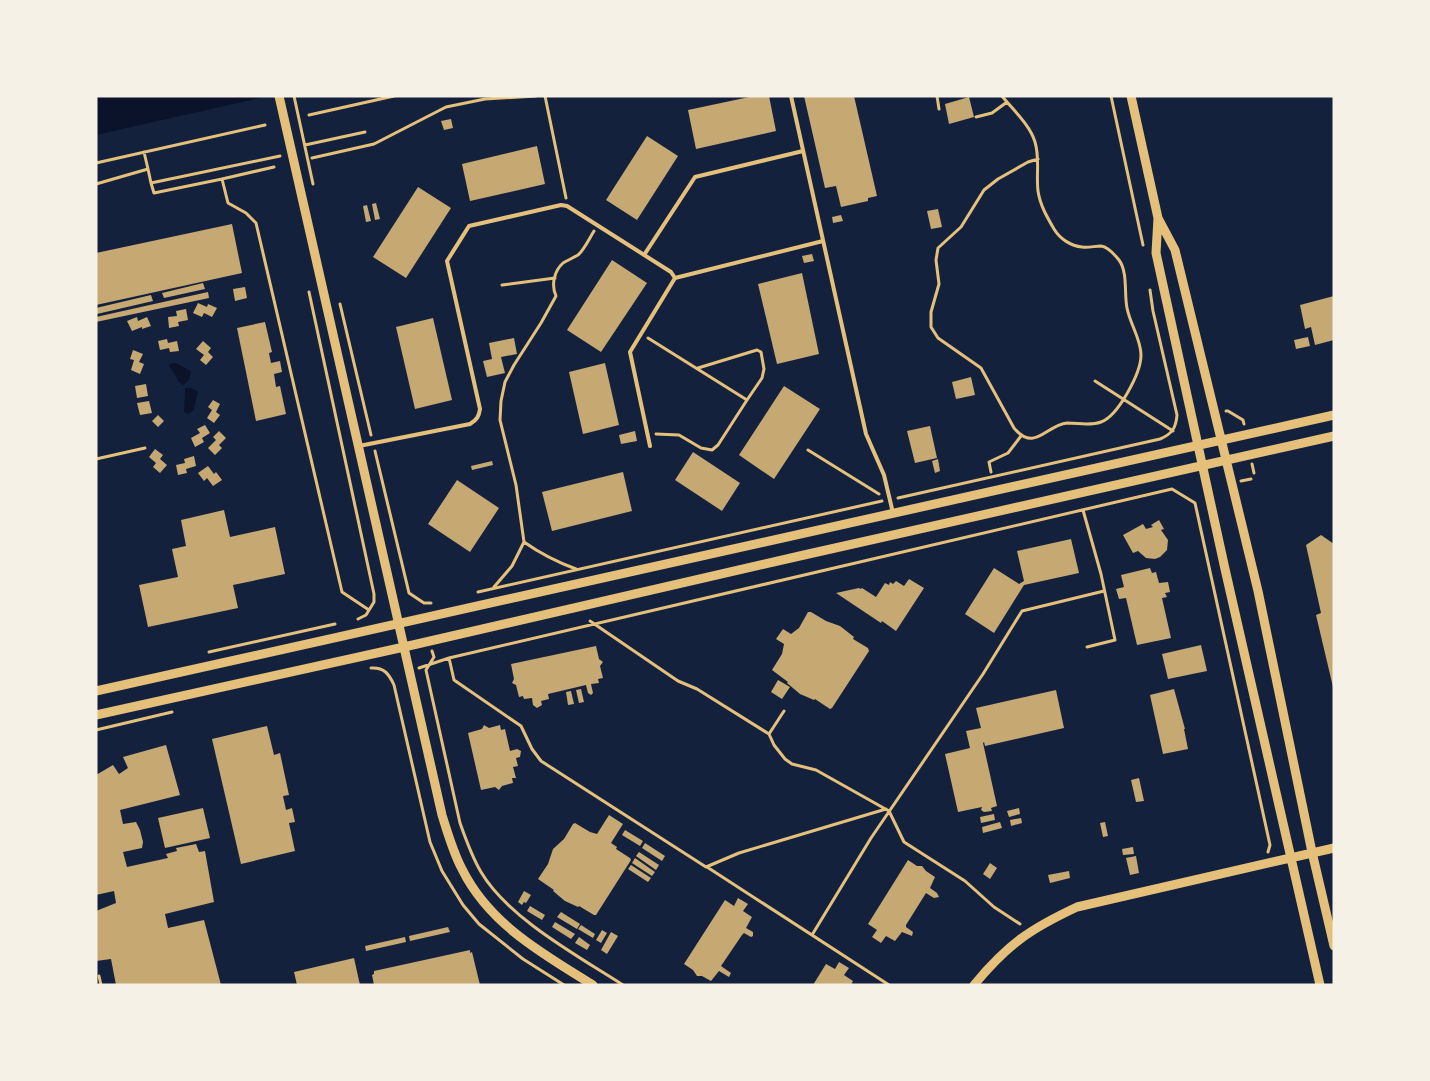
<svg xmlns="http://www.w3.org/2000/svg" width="1430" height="1081" viewBox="0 0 1430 1081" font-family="'Asap Condensed',sans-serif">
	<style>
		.water { fill: #0b132b }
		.building { fill: #c6a872 }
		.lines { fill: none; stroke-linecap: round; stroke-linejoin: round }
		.path { stroke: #e5c07b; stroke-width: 3 }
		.service { stroke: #e5c07b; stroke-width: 4 }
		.tertiary { stroke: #e5c07b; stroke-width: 9 }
	</style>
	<rect width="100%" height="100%" fill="#14213d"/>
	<path class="water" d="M96 96H269L96 135Z
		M176 363 191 371 189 380 183 385 177 380C177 374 170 371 169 364Z
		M185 388H190L198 391 194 410 188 414 184 412Z"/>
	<path class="building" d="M754 96H769L776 131 696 149 688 110Z
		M804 96H854L877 196 868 198V201L841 207 836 186 825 188Z
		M969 97 974 117 949 124 945 104Z
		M451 119 453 128 444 130 441 121Z
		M647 136 678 156 637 220 606 200Z
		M537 146 545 184 470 201 462 164Z
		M418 187 451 208 406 278 373 257Z
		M376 203 380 219 375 220 372 204Z
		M367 205 371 221 366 222 363 206Z
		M938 209 942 227 931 229 927 211Z
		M841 215 843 221 833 223 832 217Z
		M232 224 242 273 96 305V253Z
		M812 254 814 261 804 263 802 256Z
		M612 260 647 283 601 352 567 330Z
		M802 273 819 354 777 364 758 284Z
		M203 283 205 289 164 298 162 293Z
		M245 287 247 298 235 301 233 289Z
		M208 292 209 298 96 322V317Z
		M151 295 153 301 97 314 96 308Z
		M1334 296V340L1315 345 1311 327 1305 329 1300 305Z
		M198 303 207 307 208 304 217 308 212 317 204 313 202 317 193 313Z
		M186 309 188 320 178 322 179 326 169 328 168 317 177 316 176 311Z
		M137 317 138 321 147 317 151 326 142 329V327L132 331 127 321Z
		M433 318 452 400 415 409 396 327Z
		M265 322 272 352 269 353 271 363 280 361 282 372 274 374 276 387 280 386 286 414 256 421 237 328Z
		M1308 337 1310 346 1296 349 1294 340Z
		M514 338 517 354 501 357 505 373 487 377 483 361 492 359 489 343Z
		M167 339 168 343 177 341 179 351 170 352 169 348 160 350 158 341Z
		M203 341 211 348 208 352 213 357 206 365 200 360 204 355 196 349Z
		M133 350 143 354 139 362 144 364 140 374 131 370 134 360 130 359Z
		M605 363 619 425 583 434 569 372Z
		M971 377 975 395 956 399 952 382Z
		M146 384 148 396 137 398 135 386Z
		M784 386 820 409 774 479 739 455Z
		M213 400 220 404 216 412 220 415 214 423 207 418 212 410 208 407Z
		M149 401 152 413 140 415 137 403Z
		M158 415 164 421 158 427 152 421Z
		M205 425 210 433 202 438 204 442 195 447 191 438 200 433 197 429Z
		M930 426 937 458 915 463 907 431Z
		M219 431 226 438 219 445 222 448 215 455 208 448 216 440 213 437Z
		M635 431 637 441 621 444 619 435Z
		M155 449 163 455 160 459 167 465 160 473 153 467 156 463 149 457Z
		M693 452 740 483 722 511 675 480Z
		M194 456 196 466 186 469 187 473 178 475 176 465 185 463 184 459Z
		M938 459 940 471 935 473 932 461Z
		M492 461 493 465 472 470 471 466Z
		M208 466 214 474 216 472 222 480 213 486 207 478 204 481 198 473Z
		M623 472 632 511 552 531 542 492Z
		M457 480 499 508 470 552 428 524Z
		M224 510 230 537 275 527 285 574 233 585 238 608 148 627 139 585 178 577 172 549 186 546 181 520Z
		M1159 520 1164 529 1161 530 1168 540 1167 550 1160 557 1155 559 1146 558 1138 551 1133 553 1123 535 1143 524 1146 529 1153 527 1151 525Z
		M1321 535 1334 544 1333 687 1316 615 1321 613 1306 545Z
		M1071 539 1079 573 1024 585 994 633 965 614 994 568 1019 584 1024 581 1017 551Z
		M1150 568 1152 573 1156 572 1159 583 1168 582 1170 592 1165 593 1167 597 1162 598 1171 638 1137 645 1126 598 1119 599 1116 589 1124 587 1121 575Z
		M909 579 924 588 896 631 882 621 881 623 836 593 859 588 861 589 862 588 876 597 885 583 889 585 890 582 893 584 896 581 904 586Z
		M808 612H811L826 621 840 626 854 637 853 639 868 648 869 651 832 708 830 709 815 699 814 700 800 694 787 683 788 682 772 670 782 654 784 644 776 639 783 629 791 634 799 628Z
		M1201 645 1207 671 1168 679 1162 654Z
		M596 646 599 659 603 662 600 666 603 678 598 679 599 683 591 684 593 693 591 695 588 693 586 685 548 694 549 699 541 701 542 705 537 708 533 705 532 698 524 699 523 696 519 697 516 685 512 683 514 679 511 664Z
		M778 680 790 687 782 699 771 692Z
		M581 689 584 702 579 703 576 690Z
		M1174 689 1185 729H1184L1188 749 1163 754 1150 695Z
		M1056 690 1064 728 985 746 984 742 983 743 997 806 991 808 992 811 984 812 981 810 982 807 958 812 945 754 970 748 966 731 981 728 976 708Z
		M571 691 574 704 568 705 566 692Z
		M484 725 489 728 500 725 501 730 505 729 510 751 517 749 521 751 520 757 516 758 518 766 513 767 516 778H512L513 783 502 786 499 790 495 787 481 790 468 733 482 729Z
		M267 726 274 755 280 753 289 795 283 796 286 810 292 808 295 822 289 823 295 851 241 864 212 739Z
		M166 745 180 795 120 810 123 824 136 822 140 830 143 842 142 848 123 852 127 867 168 858 166 854 177 851 176 848 196 844 199 852 205 851 214 902 165 914 168 928 204 920 221 985H116L111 959 96 961V911L116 903 114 891 96 895V775L113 765 119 774 128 768 123 757Z
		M1139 778 1144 801 1136 802 1131 780Z
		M203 808 210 838 165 848 158 818Z
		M1019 808 1020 814 1009 817 1007 811Z
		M994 814 995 820 981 823 980 817Z
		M609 815 623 824 611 843 617 847 616 849 630 858 631 860 596 915H594L579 906 578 907 565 901 553 891 554 890 538 879 548 864 553 849 564 839 573 824 575 823 590 832 597 834Z
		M1021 818 1022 823 1011 826 1010 820Z
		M1000 822 1002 828 983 833 982 827Z
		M1105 822 1108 836 1103 837 1100 823Z
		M625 830 643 841 640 846 622 835Z
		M645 843 665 856 662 861 642 848Z
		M1133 847 1134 854 1123 855 1122 849Z
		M639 852 659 865 656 870 636 856Z
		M1136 856 1139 873 1130 875 1126 858Z
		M635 858 655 872 652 876 632 863Z
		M908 860 917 866H922L926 871 935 877 930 888 937 893 939 897 934 898 926 893 906 925V927L913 932 912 936 902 932 895 941 886 936 881 943 872 937 877 930 868 924Z
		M990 863 997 868 990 879 983 874Z
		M631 865 651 878 648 882 628 869Z
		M1069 871 1070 878 1050 883 1048 875Z
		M524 891 531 895 526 903 524 902 522 905 518 902Z
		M738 898 748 904 743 911 752 917 746 928 753 932V936L751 937 744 933 742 935 721 966 731 973 729 977 719 971 711 981 702 976H697L693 970 684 964 725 900 734 906Z
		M530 906 545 915 542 920 527 911Z
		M561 912 580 924 577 929 557 917Z
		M555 922 575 934 571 939 552 927Z
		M581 925 595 934 593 938 578 929Z
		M448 927 450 932 410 941 409 936Z
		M602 930 607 933 601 943 596 940Z
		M611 932 618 936 607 954 601 950Z
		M405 937 406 942 366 951 365 946Z
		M579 937 590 945 587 950 575 943Z
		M470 950V953L472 952 480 985H374L372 975 374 974V971Z
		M354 958 360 985H297L294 972Z
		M839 962 849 968 844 975 853 981 851 985H813L826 964 835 969Z"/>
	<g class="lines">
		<path class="path" d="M294 96 313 184
			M545 96 566 198
			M937 96 939 109
			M1002 96C1013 110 1030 125 1035 142 1040 158 1036 175 1038 191 1040 205 1047 217 1054 229 1060 239 1071 246 1082 247 1088 248 1095 246 1101 246 1108 247 1115 255 1119 260 1128 272 1124 294 1127 308 1130 324 1141 339 1141 355 1141 373 1118 416 1101 422 1090 426 1079 423 1067 423 1046 425 1035 453 1014 428L981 368 938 338 931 327V312L939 284 936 260 938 248 961 227 984 190 998 179 1028 162 1038 159
			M1111 96 1143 245
			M309 115 394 96
			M976 117 992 113 1007 102
			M305 145 365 132
			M312 158 374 144 446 107 485 99 536 96
			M96 163 265 125
			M148 169 151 183 280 156
			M222 179 274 167
			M151 183 154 193 222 179 228 203 246 213 256 223 342 592 369 610
			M96 184 148 169 144 152
			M502 285 555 278
			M309 292 374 594V602L366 615 358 619
			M340 304 371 435
			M648 338 747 400 762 378 764 369 761 352 757 350 698 368
			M1095 381 1173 431
			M1226 411H1228L1243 420 1244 424
			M656 434 679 435 701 448 712 450 718 445 747 400
			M808 450 879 494
			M375 451 409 593 424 603H431
			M96 459 145 448
			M1252 464 1254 473
			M991 472 989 462 1008 453 1021 436
			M1241 481 1251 479
			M898 498 1160 439C1172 434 1176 428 1177 415L1153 311 1150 290
			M1083 510 1101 574 1115 640 1087 647
			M524 542 516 485 500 420 501 401 505 382 514 365 541 323 556 296C551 285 554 271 563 263 568 260 573 258 578 255 584 250 589 239 594 231
			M494 587 512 566 524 542C541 554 557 562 576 569
			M478 592 882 501
			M590 621 678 681 697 689 769 734 774 745 785 759 792 764 816 770 889 811 904 842 965 881 994 907 1020 924
			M432 651 434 657 426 670 460 823C466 840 472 857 481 872 508 918 578 956 623 985
			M209 652 335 624
			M449 658 1172 489 1195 503 1270 845 1268 852
			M371 668C384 667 389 674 394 685L430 842 442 871 463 905 479 924 523 959 564 985
			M419 668 449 658 454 680 521 726 532 749 541 761 706 867 739 853 886 809
			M96 730 172 712
			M769 734 784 711
			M707 867 889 985
			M812 935 871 838 983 674 1022 611 1104 591
			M99 976 101 985"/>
		<path class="service" d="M791 96 866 434 884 475 893 513
			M644 255 695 177 803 151
			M675 278 823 241
			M359 446 470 424C477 420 479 416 480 409L447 261 469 226 561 205 567 206 671 272 675 278 630 352 650 446"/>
		<path class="tertiary" d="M279 96 442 815C448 834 453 852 462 869 489 924 543 954 593 985
			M1131 96 1158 218 1175 250 1258 591 1312 852 1334 946
			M1158 218 1156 253 1225 569 1320 985
			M96 691 1334 415
			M96 715 404 647 804 555 1334 436
			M974 985C1008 944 1030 929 1077 907L1334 848"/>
	</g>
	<rect width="1430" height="1081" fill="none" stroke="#f6f1e7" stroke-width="195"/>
</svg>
